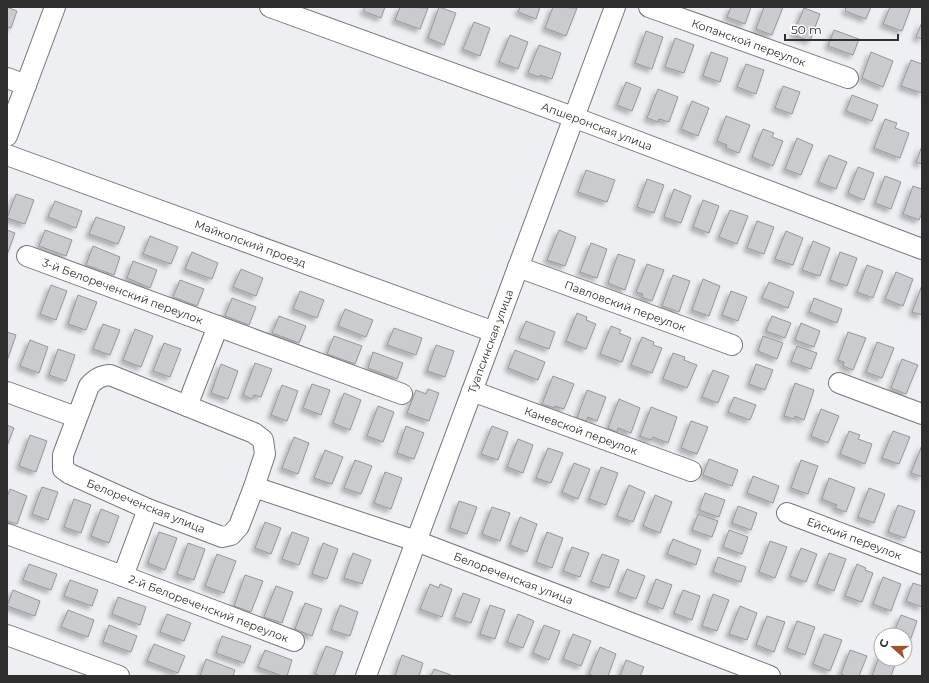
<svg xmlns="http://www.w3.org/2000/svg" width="929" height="683" viewBox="0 0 929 683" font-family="Montserrat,sans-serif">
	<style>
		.building { fill: #cacbce; stroke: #97989b; filter: url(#shadow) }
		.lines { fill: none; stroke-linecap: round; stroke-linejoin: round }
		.minor-casing { stroke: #757679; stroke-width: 22 }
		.minor { stroke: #fff; stroke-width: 20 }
		.labels { text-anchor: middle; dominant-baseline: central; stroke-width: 3; stroke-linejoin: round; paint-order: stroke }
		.street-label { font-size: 11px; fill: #2f2f30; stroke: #fff }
	</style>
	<defs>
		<filter id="shadow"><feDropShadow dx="-3.5" dy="3.5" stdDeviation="2" flood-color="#0004"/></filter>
	</defs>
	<rect width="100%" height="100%" fill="#edeff2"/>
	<path class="building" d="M7 7 17 11 11 28 7 27Z
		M365 7H385L381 18 363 11Z
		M400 7 428 8 420 29 395 20Z
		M439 7 456 13 444 45 428 38Z
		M520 7H540L536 19 518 12Z
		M553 7 577 8 566 36 545 28Z
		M731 7H751L745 24 727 17Z
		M764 7H783L772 35 756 29Z
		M846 7H871L866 19 845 11Z
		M890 7H911L902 31 883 24Z
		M804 8 820 14 810 41 793 35Z
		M474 22 490 28 480 56 463 49Z
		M922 22V39L916 37Z
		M834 30 859 39 853 55 828 46Z
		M646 31 663 37 652 69 635 63Z
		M510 35 528 42 518 69 499 62Z
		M675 38 694 45 684 73 665 67Z
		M539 45 561 53 552 79 540 75 539 77 528 73Z
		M711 52 728 58 720 82 703 76Z
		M871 52 893 61 883 87 862 78Z
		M911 60 922 64V93L901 86Z
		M746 64 764 70 756 94 737 87Z
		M626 82 641 88 632 111 617 105Z
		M783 86 800 92 792 114 775 108Z
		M658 89 678 97 669 122 659 119 658 122 647 118Z
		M852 95 878 105 872 121 846 111Z
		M692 101 709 108 698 136 681 129Z
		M726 116 750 125 739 153 726 148 727 145 717 141Z
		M885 119 897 123 895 128 909 133 900 158 874 148Z
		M763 129 774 133 772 137 783 141 773 166 752 157Z
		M797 138 813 145 801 175 785 169Z
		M922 146V164L916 162Z
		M829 155 847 162 836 189 818 182Z
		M858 167 874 173 864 200 848 193Z
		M586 170 615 180 607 202 578 192Z
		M885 176 901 182 891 209 875 203Z
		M647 179 664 185 654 213 637 207Z
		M913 186 922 189V213L919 220 903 214Z
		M674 189 691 196 681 223 664 217Z
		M16 194 34 200 25 224 7 218Z
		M703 200 719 206 709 233 693 227Z
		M55 201 82 211 76 228 48 217Z
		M730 210 748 216 737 244 719 237Z
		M96 217 125 227 118 244 89 234Z
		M757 221 774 227 764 254 747 248Z
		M7 230 15 233 7 255Z
		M45 230 72 240 66 256 39 246Z
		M559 230 576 237 565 266 547 260Z
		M786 231 803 238 793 265 775 259Z
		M150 236 178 247 171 264 143 254Z
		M813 241 830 248 820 276 802 270Z
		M591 243 607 249 597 278 580 272Z
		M93 246 120 257 114 275 86 265Z
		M192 252 218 263 212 279 185 269Z
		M840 252 857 258 847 286 830 280Z
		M618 254 635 260 625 290 608 283Z
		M133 261 157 270 150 288 127 278Z
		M647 264 664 270 652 301 642 297 643 294 636 292Z
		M867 265 883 271 873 298 857 292Z
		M241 269 263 278 256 296 233 287Z
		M896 272 913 279 903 306 885 299Z
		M673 275 690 281 679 312 662 306Z
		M703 279 720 286 709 316 692 310Z
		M180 280 204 289 197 306 173 297Z
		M769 282 794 292 788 308 762 298Z
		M51 285 67 291 56 320 40 314Z
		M922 285V315L912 312Z
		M300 291 324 300 317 318 293 309Z
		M731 291 747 297 738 321 722 315Z
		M78 295 97 302 86 330 68 324Z
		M232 298 256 307 249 325 225 316Z
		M814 298 842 309 837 323 809 312Z
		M345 309 373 320 366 337 338 326Z
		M577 313 587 317 586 320 596 324 586 349 566 341Z
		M279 316 306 326 299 343 272 333Z
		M772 316 791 323 785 338 766 331Z
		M526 321 555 332 549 349 519 338Z
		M801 323 820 331 814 347 795 340Z
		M103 324 120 330 110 355 93 349Z
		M611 326 621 330 619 333 631 338 622 362 600 354Z
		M394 328 422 338 416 355 387 345Z
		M135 329 153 336 141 367 123 360Z
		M7 332 16 335 7 361Z
		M848 332 866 338 853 370 843 366 844 362 838 360Z
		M334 336 362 346 355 364 327 354Z
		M763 336 783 343 777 359 758 351Z
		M642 337 654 342 653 345 662 348 652 373 631 365Z
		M30 340 48 347 39 373 20 366Z
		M877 342 894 348 882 378 866 372Z
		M164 343 181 349 170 377 153 371Z
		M436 345 454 351 445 377 427 371Z
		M797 346 817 353 811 369 791 362Z
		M58 349 75 355 66 381 49 375Z
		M515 350 545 362 538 380 508 368Z
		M373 352 403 363 397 379 368 368Z
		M673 353 685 357 684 360 697 365 687 388 663 379Z
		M902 359 918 365 906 394 891 388Z
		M255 363 272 369 261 397 254 395 252 399 243 395Z
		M221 364 238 371 228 399 211 393Z
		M756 364 773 370 765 390 749 384Z
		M713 370 729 376 718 403 702 397Z
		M553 376 574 384 564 409 555 406 554 408 542 404Z
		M795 383 814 390 804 420 795 416 794 419 784 416Z
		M312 384 330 390 321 415 303 408Z
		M282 385 298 391 287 421 271 415Z
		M428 389 439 393 429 421 407 413 416 390 426 394Z
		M587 390 606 397 597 421 588 417 586 421 577 418Z
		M344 393 361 400 350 430 333 423Z
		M734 397 756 405 750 420 728 412Z
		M619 399 640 408 631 433 618 428 617 432 608 428Z
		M378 406 394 412 383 442 367 436Z
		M651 407 677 417 668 443 653 437 651 440 640 436Z
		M821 409 839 416 828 443 811 436Z
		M691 421 708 427 697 454 681 448Z
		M7 425 14 428 7 446Z
		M406 426 424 433 414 459 397 453Z
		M492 426 508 432 498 460 481 454Z
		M849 431 860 435 858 439 872 444 865 464 840 454Z
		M893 431 910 437 899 464 882 458Z
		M30 435 47 441 36 472 19 466Z
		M294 437 309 443 298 474 282 468Z
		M518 439 533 445 523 473 507 467Z
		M922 445V477L911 473Z
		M548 448 563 453 551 483 536 478Z
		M325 450 343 457 332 484 314 478Z
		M709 459 738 470 732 486 703 475Z
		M355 460 372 466 361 494 344 488Z
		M801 460 818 466 808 494 791 488Z
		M574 463 590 469 578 499 562 492Z
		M601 467 618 473 606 505 589 499Z
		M385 472 402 478 391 509 374 503Z
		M753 476 779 486 773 503 747 493Z
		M829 478 855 488 846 512 835 508 837 505 822 499Z
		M629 485 645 492 633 522 617 516Z
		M42 487 58 492 48 520 32 514Z
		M869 488 885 494 874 523 858 517Z
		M10 489 27 496 17 524 7 521V497Z
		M705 493 725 500 719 517 699 510Z
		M655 495 672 502 660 533 643 526Z
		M74 499 91 505 81 533 64 527Z
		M459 501 477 507 467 534 450 528Z
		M898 505 915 511 905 538 888 532Z
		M738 506 757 513 751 530 732 523Z
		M492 507 510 513 500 541 482 534Z
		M101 509 119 516 109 543 91 536Z
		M698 514 718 521 712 537 692 530Z
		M520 517 537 524 527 552 510 545Z
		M265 522 281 528 271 554 255 548Z
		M729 530 748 537 742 554 723 547Z
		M159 532 177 538 165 570 148 563Z
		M292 532 309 538 299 565 282 559Z
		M547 532 563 538 552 568 536 562Z
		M673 539 701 550 696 565 667 554Z
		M770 541 787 547 775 578 759 572Z
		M188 543 205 549 194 580 177 574Z
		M323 543 338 549 327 579 312 574Z
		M572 547 589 553 580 577 563 571Z
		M801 548 817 554 806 582 790 576Z
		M353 553 371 560 362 584 344 578Z
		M829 553 846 559 834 591 817 584Z
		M217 554 236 561 224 593 205 586Z
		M602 554 619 560 609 588 591 582Z
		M718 557 746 567 741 582 713 572Z
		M29 564 57 574 51 590 23 580Z
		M857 564 866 568 865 570 873 573 862 602 845 596Z
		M627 569 645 576 636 599 618 592Z
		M245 575 263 581 251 612 234 606Z
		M883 577 901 584 891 611 873 604Z
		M656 579 672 585 663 609 647 603Z
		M70 580 98 590 92 606 64 596Z
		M913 583 922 586V607L906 601Z
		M430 584 439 588 440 584 452 589 442 617 420 609Z
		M276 586 293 592 282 623 264 617Z
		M13 590 40 601 35 616 7 606Z
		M683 590 700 596 692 620 674 613Z
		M463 593 480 599 471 623 454 617Z
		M713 594 729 600 717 631 702 626Z
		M118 597 146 607 140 625 112 614Z
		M305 603 322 609 312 636 295 629Z
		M340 605 358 612 350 636 331 630Z
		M490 605 505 610 495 639 480 634Z
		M740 606 757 613 747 640 729 634Z
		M68 610 94 620 88 637 61 627Z
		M167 614 191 623 184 641 160 632Z
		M518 614 534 621 523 648 507 642Z
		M901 615 917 621 910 641 905 639V635H893Z
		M767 616 785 622 774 652 756 645Z
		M797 621 815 627 805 655 787 648Z
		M109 625 137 636 131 652 103 642Z
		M544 625 560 631 549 660 533 653Z
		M573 634 591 641 581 666 563 659Z
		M824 634 842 640 830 671 813 664Z
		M222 636 251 646 244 663 216 653Z
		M154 644 185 656 178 673 147 661Z
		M326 646 343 652 334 676H321L315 674Z
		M600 647 616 654 608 676H594L589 674Z
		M265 650 292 660 287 676H282L258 667Z
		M850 650 867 656 859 676H846L841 674Z
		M881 651V659H897L891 676H872Z
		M402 655 423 663 419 676H395Z
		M206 659 235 670 233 676H200Z
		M626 660 644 667 640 676H620Z
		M434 669 451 675 450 676H431Z"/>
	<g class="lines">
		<defs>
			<g id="minor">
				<path id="s1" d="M270 7 573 117 922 249"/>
				<path id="s2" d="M649 7 848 78"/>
				<path d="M7 78 26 85"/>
				<path d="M7 136 55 7"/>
				<path id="s3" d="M7 155 494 332"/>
				<path id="s4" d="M27 256 402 394"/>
				<path id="s5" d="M518 267 732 345"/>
				<path d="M110 375 254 433 263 440 265 454 254 487 239 526 231 535 222 537 148 509 70 474 63 469V455L89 386C96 378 101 376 110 375Z"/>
				<path d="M839 383 922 414"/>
				<path id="s6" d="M472 391 691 471"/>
				<path d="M7 392 76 417"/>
				<path d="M187 406 218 326"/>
				<path id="s7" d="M254 487 416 541 770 676"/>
				<path id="s8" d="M787 513 922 564"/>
				<path id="s9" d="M7 534 123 576 294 641"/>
				<path d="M123 576 148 509"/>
				<path d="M7 635 119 676"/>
				<path id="s10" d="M366 676 615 7"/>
			</g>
		</defs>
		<use href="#minor" class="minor-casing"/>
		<use href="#minor" class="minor"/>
	</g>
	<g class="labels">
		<g class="street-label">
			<text stroke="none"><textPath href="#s2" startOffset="106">Копанской переулок</textPath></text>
			<text stroke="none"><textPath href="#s1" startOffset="348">Апшеронская улица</textPath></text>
			<text stroke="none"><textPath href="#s3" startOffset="259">Майкопский проезд</textPath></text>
			<text stroke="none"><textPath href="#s4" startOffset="102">3-й Белореченский переулок</textPath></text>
			<text stroke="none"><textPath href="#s5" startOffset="114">Павловский переулок</textPath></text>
			<text stroke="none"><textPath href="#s10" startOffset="357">Туапсинская улица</textPath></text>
			<text stroke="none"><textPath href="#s6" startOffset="116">Каневской переулок</textPath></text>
			<text transform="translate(146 506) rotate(22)">Белореченская улица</text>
			<text stroke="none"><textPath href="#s8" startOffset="72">Ейский переулок</textPath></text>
			<text stroke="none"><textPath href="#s7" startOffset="275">Белореченская улица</textPath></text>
			<text stroke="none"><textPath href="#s9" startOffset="215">2-й Белореченский переулок</textPath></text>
		</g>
	</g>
	<rect width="929" height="683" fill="none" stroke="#2f2f30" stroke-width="16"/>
	<g transform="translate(893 647) rotate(291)"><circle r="19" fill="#ffffff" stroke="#acacac"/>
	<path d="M0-3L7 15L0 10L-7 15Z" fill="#9b542c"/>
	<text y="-6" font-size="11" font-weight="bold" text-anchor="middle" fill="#2f2f30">С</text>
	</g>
	<path d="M785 34v6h113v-6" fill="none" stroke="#2f2f30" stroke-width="2"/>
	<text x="791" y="34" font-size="12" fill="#2f2f30" stroke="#ffffff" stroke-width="3" paint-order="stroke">50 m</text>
</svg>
